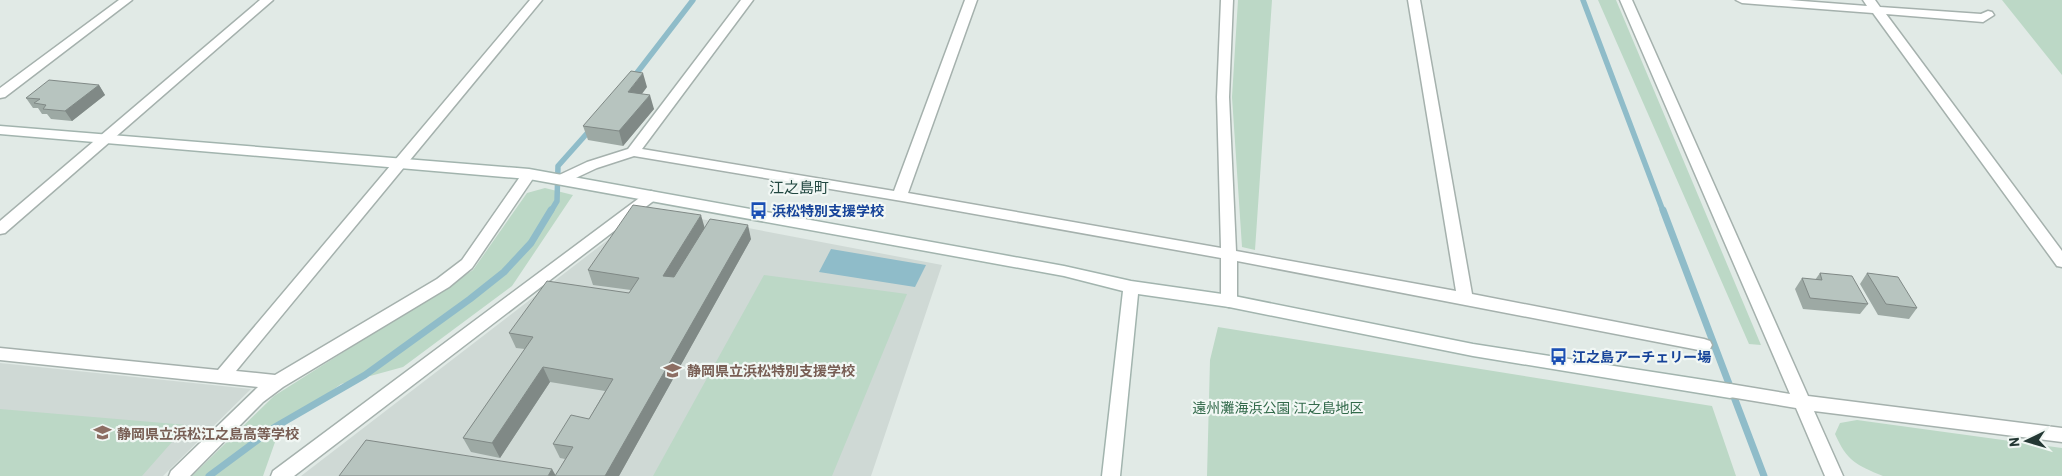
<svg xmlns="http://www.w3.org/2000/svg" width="2062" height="476" viewBox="0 0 2062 476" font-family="Barlow,'Noto Sans JP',sans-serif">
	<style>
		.built { fill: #cfd9d5 }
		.green { fill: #bcd8c6 }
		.water { fill: #8fbcc9 }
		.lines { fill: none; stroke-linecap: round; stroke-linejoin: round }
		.stream-far1 { stroke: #8fbcc9; stroke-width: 5.5 }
		.stream { stroke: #8fbcc9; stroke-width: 7 }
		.street-casing { stroke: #a5b1ad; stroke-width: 3 }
		.secondary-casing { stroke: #a2b4ae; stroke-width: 3 }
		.street { fill: #fff; fill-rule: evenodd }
		.secondary { fill: #fff; fill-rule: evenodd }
		.wall { fill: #9da9a4 }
		.shaded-wall { fill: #808986 }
		.building { fill: #b7c4bf; stroke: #808986 }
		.labels { text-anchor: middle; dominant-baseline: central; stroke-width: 4.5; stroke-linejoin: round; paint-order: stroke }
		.transit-label { font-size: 14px; font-weight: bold; fill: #164399; stroke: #f1f7f4; text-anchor: start }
		.education-label { font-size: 14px; font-weight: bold; fill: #785e54; stroke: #f1f7f4; text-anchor: start }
		.park-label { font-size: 14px; fill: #336a4b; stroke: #f1f7f4 }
		.neighbourhood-label { font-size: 15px; fill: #224841; stroke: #f1f7f4 }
	</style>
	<rect width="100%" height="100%" fill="#e1eae6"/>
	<path class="built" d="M648 209 942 265 871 476H301Z
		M0 363 251 389 163 476H0Z"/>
	<path class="green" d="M1238 0H1272L1255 250 1242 247 1232 97Z
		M1598 0H1616L1761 345 1749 344Z
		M2002 0H2062V75Z
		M545 188 573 195 512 286 403 367 341 384 280 428 263 476H192L274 396 473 270 527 193Z
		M764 275 907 294 832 476H653Z
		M1218 327 1712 406 1736 476H1207L1210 360Z
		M0 409 187 425 142 476H0Z
		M1857 420 2062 448V476H1883C1856 465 1847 461 1835 434L1840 423Z"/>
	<path class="water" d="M831 249 926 265 915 287 819 272Z"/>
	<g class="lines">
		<path class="stream-far1" d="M1583 0 1663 211
			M633 78 693 0
			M551 211 557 201 558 166 590 130"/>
		<path class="stream" d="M1663 210 1764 476
			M209 476 275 427 365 375 470 299 504 272 531 243 551 210"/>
		<defs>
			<path id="street" d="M119 0H132L5 97 0 98V88Z
				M260 0H273L5 233 0 234V221Z
				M530 0H542L236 371 275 375 437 279 462 260 524 171H534L536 174 472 268 449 287 283 387 263 402 190 476H169L171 471 258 387 0 360V348L218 370Z
				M741 0H753L642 149 894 191 965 0H977L908 193 1221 248 1217 97 1221 0H1233L1229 97 1236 251 1456 291 1408 0H1420L1472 294 1704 339 1710 341 1712 345 1710 349 1704 351 1237 261V301L1235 305 1229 307 1223 305 1221 301V258L902 201 634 156 597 168 565 183H555L553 180 555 177 587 162 628 149Z
				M1620 0H1632L1808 396 2062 428V442L1814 411 1843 476H1825L1796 408 1724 396 1721 391 1724 386 1730 384 1790 394Z
				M1736 0H1789L1867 6 1863 0H1875L1880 7 1981 14 1988 11 1992 12 1994 15 1983 22 1886 14 2062 251V267L2057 266 1873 13 1742 3Z
				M651 191 656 193 658 196 656 199 294 476H271L273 471 646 193Z"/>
			<path id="secondary" d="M0 126 529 169 1064 266 1131 281 1229 295 1473 344 1730 384 1736 386 1739 391 1736 396 1730 398 1473 356 1229 307 1138 294 1120 476H1102L1123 291 1064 276 529 179 0 134Z"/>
		</defs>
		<use href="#street" class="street-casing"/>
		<use href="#secondary" class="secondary-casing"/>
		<use href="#street" class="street"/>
		<use href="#secondary" class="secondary"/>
	</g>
	<path class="wall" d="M99 85 105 95 72 121 51 119 47 114H42L38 108H33L26 98Z
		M647 87 642 94 654 109 623 146 588 140 583 126Z
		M704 228 751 239 619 476H339H556L565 459 560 458 553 444 589 419 605 391 550 382 500 458 471 452 463 438 525 349 516 348 509 333 629 293 631 290 593 285 588 270Z
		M1820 273 1868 304 1860 314 1803 309 1795 289 1802 278 1815 280Z
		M1867 273 1917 308 1909 319 1878 315 1860 284Z"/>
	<path class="shaded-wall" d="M643 73 647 87 632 106 628 92Z
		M99 85 105 95 72 121 65 111Z
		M650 95 654 109 623 146 619 131Z
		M701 215 705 229 668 290 663 276Z
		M748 225 751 239 619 476H605Z
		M543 367 550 382 500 458 492 443Z
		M552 469 556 476H548Z"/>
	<path class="building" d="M631 71 643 73 628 92 650 95 619 131 583 126Z
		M49 80 99 85 65 111 43 109 46 105 34 103 40 99 26 98Z
		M633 205 701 215 663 276 674 277 710 219 748 225 605 476H555L573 447 553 444 571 415 589 419 613 379 543 367 492 443 463 438 533 337 509 333 547 281 629 293 639 278 588 270Z
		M1820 273 1852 276 1868 304 1810 298 1802 278 1822 280Z
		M1867 273 1898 277 1917 308 1886 304Z
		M366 440 552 469 548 476H339Z"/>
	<defs>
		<symbol id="bus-bare" viewBox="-9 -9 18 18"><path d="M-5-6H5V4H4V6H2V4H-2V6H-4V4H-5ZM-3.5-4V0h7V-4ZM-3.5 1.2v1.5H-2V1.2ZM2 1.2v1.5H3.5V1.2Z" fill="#1a4fb4" stroke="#f1f7f4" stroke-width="2.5" paint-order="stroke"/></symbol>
		<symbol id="school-bare" viewBox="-9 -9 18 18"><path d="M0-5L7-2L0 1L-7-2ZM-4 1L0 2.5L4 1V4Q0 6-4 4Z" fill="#8d6e63" stroke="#f1f7f4" stroke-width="2.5" paint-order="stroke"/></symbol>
	</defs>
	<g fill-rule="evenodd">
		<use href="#bus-bare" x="746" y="198" width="25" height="25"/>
		<use href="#bus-bare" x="1546" y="344" width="25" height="25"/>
		<use href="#school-bare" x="660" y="358" width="25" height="25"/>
		<use href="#school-bare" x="90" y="420" width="25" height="25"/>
	</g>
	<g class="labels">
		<g class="transit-label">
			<text x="772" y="210">浜松特別支援学校</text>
			<text x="1572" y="356">江之島アーチェリー場</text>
		</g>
		<g class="education-label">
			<text x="687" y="370">静岡県立浜松特別支援学校</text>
			<text x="117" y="433">静岡県立浜松江之島高等学校</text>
		</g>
		<g class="park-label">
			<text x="1278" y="407">遠州灘海浜公園 江之島地区</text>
		</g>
		<g class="neighbourhood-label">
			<text x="799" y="187">江之島町</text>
		</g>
	</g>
	<g transform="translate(2027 441) rotate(265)" stroke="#f1f7f4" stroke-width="4" paint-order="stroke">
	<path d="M0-4L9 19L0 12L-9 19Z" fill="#243834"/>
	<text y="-8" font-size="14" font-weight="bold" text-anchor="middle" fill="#243834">N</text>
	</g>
</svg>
